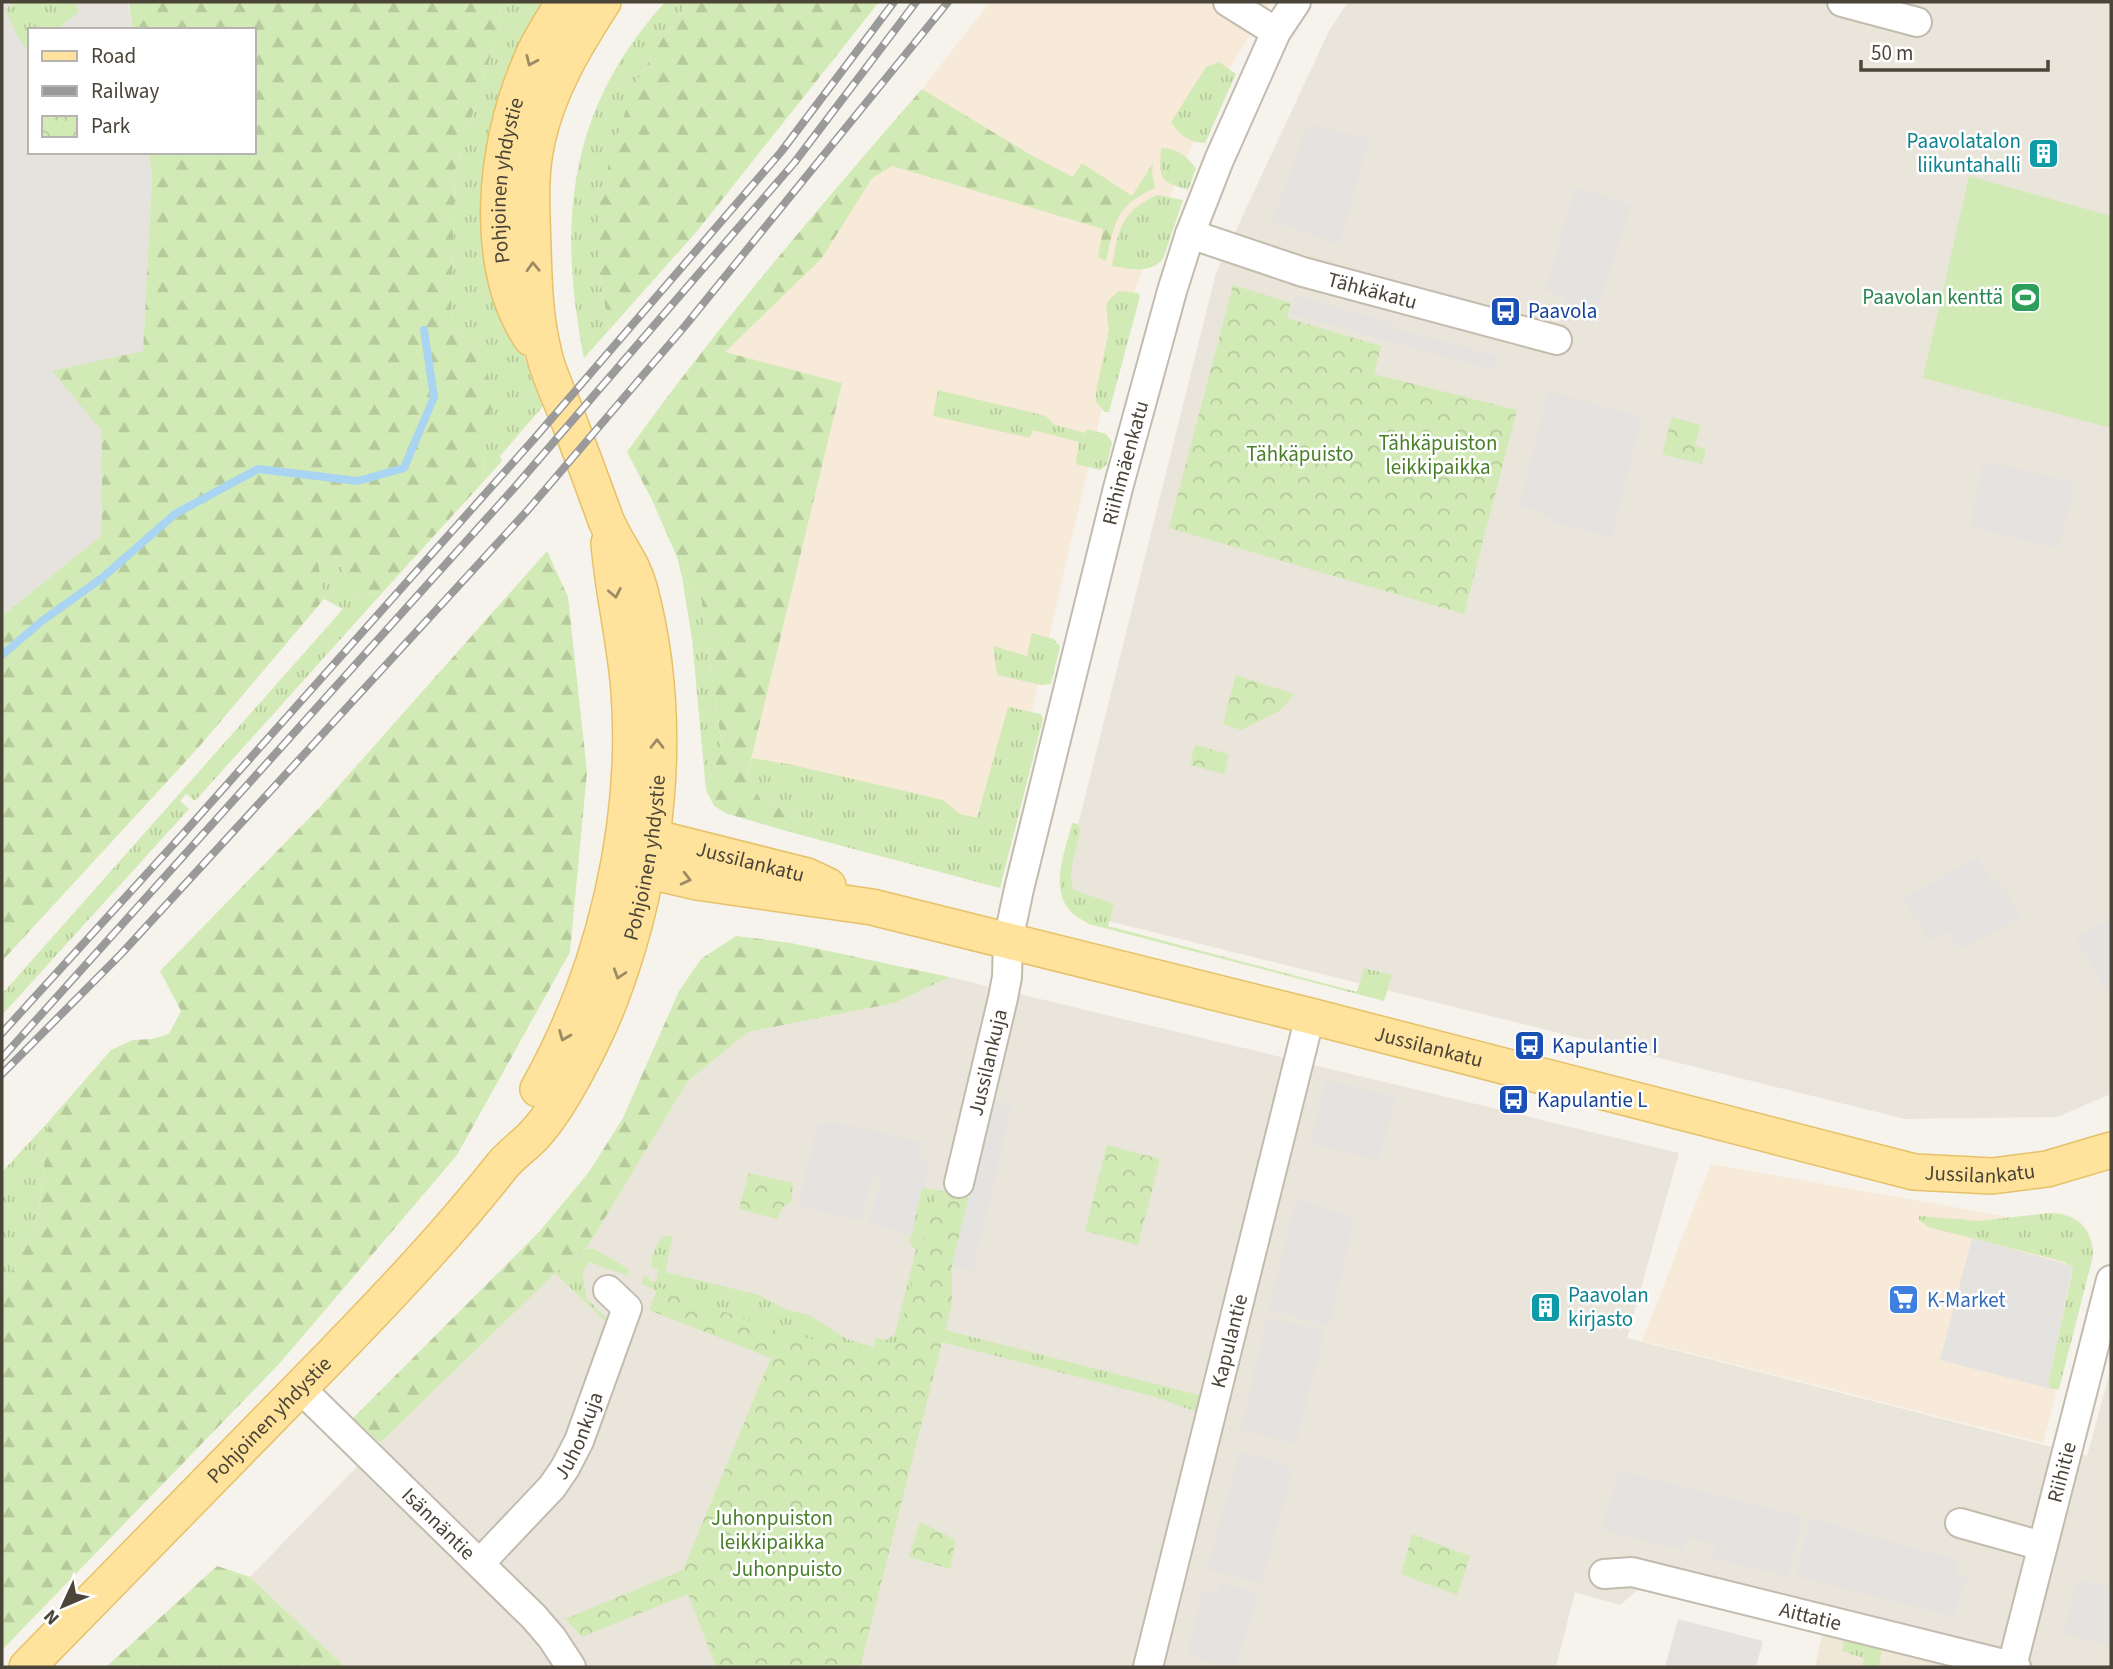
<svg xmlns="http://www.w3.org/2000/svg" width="2113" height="1669" viewBox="0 0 2113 1669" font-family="'Source Sans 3',sans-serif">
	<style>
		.residential { fill: #eae5da }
		.commercial { fill: #f7ead8 }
		.industrial { fill: #e6e2dd }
		.education { fill: #efe8d6 }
		.grass { fill: url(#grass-tufts) }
		.forest { fill: url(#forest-firs) }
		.park { fill: url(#park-crowns) }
		.pitch { fill: #d2eab5 }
		.parking { fill: #e5e3e0 }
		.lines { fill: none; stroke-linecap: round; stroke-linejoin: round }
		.stream { stroke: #a9d4f2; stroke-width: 8 }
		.minor-casing { stroke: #c2bbae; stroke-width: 32 }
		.major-casing { stroke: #e6c16a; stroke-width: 38 }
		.minor { stroke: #fff; stroke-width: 28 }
		.major { stroke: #ffe39c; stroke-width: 35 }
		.rail-casing { stroke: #9a9a9a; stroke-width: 8 }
		.rail { stroke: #fff; stroke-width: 5; stroke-dasharray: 16; stroke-linecap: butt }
		.oneway { stroke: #9c8c66 }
		.labels { text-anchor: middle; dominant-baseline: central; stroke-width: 5; stroke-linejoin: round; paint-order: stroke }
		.culture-label { font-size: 21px; fill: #0d838f; stroke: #fff; text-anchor: end }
		.street-label { font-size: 21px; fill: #4b4439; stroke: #fff }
		.leisure-label { font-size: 21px; fill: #27864d; stroke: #fff; text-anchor: end }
		.transit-label { font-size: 21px; fill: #164399; stroke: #fff; text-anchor: start }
		.park-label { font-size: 21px; fill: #4a7f2a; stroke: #fff }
		.shop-label { font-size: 21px; fill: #366cbe; stroke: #fff; text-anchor: start }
	</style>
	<defs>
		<pattern id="grass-tufts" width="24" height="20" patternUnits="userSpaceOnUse" patternTransform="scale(1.75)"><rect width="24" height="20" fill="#d2eab5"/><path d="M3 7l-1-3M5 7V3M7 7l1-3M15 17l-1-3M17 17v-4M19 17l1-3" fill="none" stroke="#b6ca9c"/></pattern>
		<pattern id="forest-firs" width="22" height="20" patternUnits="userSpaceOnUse" patternTransform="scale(1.75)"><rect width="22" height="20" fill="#d2eab5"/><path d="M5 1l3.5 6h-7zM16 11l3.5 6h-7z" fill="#b6ca9c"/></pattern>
		<pattern id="park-crowns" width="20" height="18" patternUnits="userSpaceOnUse" patternTransform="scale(1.75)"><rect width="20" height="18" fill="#d2eab5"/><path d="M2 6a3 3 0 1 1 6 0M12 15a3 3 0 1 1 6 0" fill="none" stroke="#b6ca9c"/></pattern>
	</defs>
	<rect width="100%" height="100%" fill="#f6f3ec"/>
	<path class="residential" d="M1348 2H2111V1094L2057 1117 1905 1119 1076 913 1063 885 1216 273 1329 31Z
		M949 977 1679 1153 1627 1338 2087 1456 2111 1368V1667H1973L1823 1631 1799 1629 1639 1589 1620 1605 1575 1592 1556 1667H345L250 1577 377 1446 555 1273 586 1249 688 1081 748 1032 895 1003Z"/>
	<path class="commercial" d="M990 2H1270L1216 91 1160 220 1117 342 1031 715 999 841 747 777 842 383 724 353 781 269Z
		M1711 1164 2015 1218 2063 1213 2080 1221 2088 1231 2093 1245V1256L2043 1443 1642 1341Z"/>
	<path class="industrial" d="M2 2H128L132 30H30V152H149L152 177 143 351 102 535 2 616Z"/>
	<path class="education" d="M1823 1631 1973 1667H1815Z"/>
	<path class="grass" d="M16 2H75L79 12 56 30H30V48L27 49 17 36 5 9Z
		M497 2H544L522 352 545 404 500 456 502 461 483 482 486 362 451 323 455 171 502 19Z
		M665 2H689L665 34 634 86 600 276 609 330 584 358C557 221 568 109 665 2Z
		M1219 62 1236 74 1205 143C1190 143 1178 134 1171 122L1206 67Z
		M1161 148C1177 148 1186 156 1196 168L1188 190C1159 182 1159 178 1161 148Z
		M1157 195 1183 200 1163 259C1150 274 1130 269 1112 266 1118 229 1122 211 1157 195Z
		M1119 291 1138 293 1140 296 1109 412H1105L1096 402V391L1109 330 1106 308 1108 301Z
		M938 390 1046 416 1055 425 1085 433 1087 429 1106 434 1112 442 1107 464 1100 470 1076 464 1079 442 1033 430 1030 438 933 416Z
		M318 561 342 567 351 594 383 592 195 801 186 794 180 801 189 809 2 1015V994L343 609 324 599Z
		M682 577 701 597 722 748 706 790 692 639Z
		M1032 633 1053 639 1060 646 1051 684 1041 685 997 675 993 646 1027 656Z
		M1008 707 1041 714 1043 719 1000 888 790 832 801 813 762 802 747 777 752 758 793 765 943 800 960 814 977 818Z
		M1072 823 1078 824C1084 843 1064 864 1074 890L1114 904 1108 926 1357 992 1364 968 1392 975 1384 1001 1089 924C1081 919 1072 915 1067 907 1051 883 1066 848 1072 823Z
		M49 1121 38 1219 2 1292V1172Z
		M922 1188 952 1193 904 1375 667 1297 641 1283 644 1276 649 1277V1281L656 1282 658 1269 651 1267C651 1256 656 1246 662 1237L673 1236 665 1272 759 1295 785 1309 809 1315 847 1339 873 1347 876 1337 886 1340 895 1334 916 1250 909 1242Z
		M2049 1213C2076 1213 2093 1229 2093 1256L2059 1389H2051L2048 1383 2073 1270 2065 1262 1928 1227 1919 1220V1216L1978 1221Z
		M586 1249H594L629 1269 628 1276 589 1262 582 1272 587 1299 612 1323 606 1322 555 1273Z
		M933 1327 1202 1396 1200 1413 1152 1396 942 1342Z
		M1848 1638 1882 1646 1880 1662 1877 1667H1862L1864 1658 1842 1651 1844 1641Z"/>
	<path class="forest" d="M129 2H497L502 19 455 171 451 323 486 362 492 402 484 449 483 482 383 592 351 594 342 567 318 561 324 599 198 748 2 961V616L102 535V431L52 371 143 351 152 177 149 152H254V30H132Z
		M689 2H879L698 230 609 330 600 276 598 208 612 151 634 86 665 34Z
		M922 89 1029 154 1073 177 1082 163 1132 196 1153 163 1152 172 1155 188C1117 204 1114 223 1106 261L1098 257 1103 229 892 166 872 178 822 258 725 352 842 383 747 776 762 802 801 813 790 832 728 814 714 806 706 790 722 748 701 597 682 577 677 557 652 500 627 452C718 325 820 206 922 89Z
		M547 551 568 597 587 772 570 952 457 1155 280 1363 2 1650V1292L38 1219 49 1121 111 1050 133 1040 152 1039 169 1034 181 1011 160 971 320 807Z
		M736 936 791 943 949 977 895 1003 748 1032 688 1081 586 1249 555 1273 380 1443 353 1418 539 1232 589 1172 623 1118 679 991 701 959Z
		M217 1566 250 1577 345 1667H106Z"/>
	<path class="park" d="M1233 285 1291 303 1287 318 1381 346 1374 374 1517 410 1464 614 1169 528Z
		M1672 417 1700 425 1695 446 1706 449 1702 464 1662 454Z
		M1236 675 1294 694 1281 710 1241 730 1223 724Z
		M1195 745 1229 754 1224 774 1190 765Z
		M1107 1145 1160 1159 1138 1245 1085 1231Z
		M749 1173 793 1183 791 1202 783 1207 777 1219 739 1209Z
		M937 1190 969 1197 952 1266V1303L860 1667H716L688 1594 582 1637 565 1619 683 1570 771 1358 649 1310 658 1287 782 1333 893 1355Z
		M920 1522 956 1540 950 1569 909 1557Z
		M1412 1534 1470 1556 1457 1595 1401 1574Z"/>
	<path class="pitch" d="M1969 176 2111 216V428L1923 378Z"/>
	<path class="parking" d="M1308 124 1369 139 1339 245 1272 221Z
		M1575 187 1631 204 1593 324 1575 319 1562 296 1545 291Z
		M1296 295 1391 323 1390 327 1499 356 1495 371 1291 314Z
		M1548 391 1642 417 1612 538 1557 524 1540 510 1519 506Z
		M1983 461 2075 482 2058 549 1970 527Z
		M1978 857 1987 875 2010 896 2021 917 1959 950 1948 931 1930 942 1902 899Z
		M2111 918V996L2075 937Z
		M1325 1079 1396 1097 1379 1160 1310 1144Z
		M992 1099 1012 1105 973 1272 952 1266Z
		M818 1123 845 1124 922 1142 919 1158 931 1161 920 1195 912 1235 869 1223 881 1180 877 1176H872L861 1221 798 1205Z
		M1296 1198 1354 1219 1330 1326 1269 1310Z
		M1972 1238 2073 1266 2048 1383 2051 1389 1940 1360Z
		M1267 1317 1325 1330 1296 1444 1241 1429Z
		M1239 1452 1268 1459 1293 1469 1261 1584 1207 1570Z
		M1618 1471 1803 1517 1788 1576 1712 1558 1715 1545 1688 1538 1684 1550 1602 1530Z
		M1810 1518 1959 1561 1956 1573 1968 1578 1953 1617 1796 1576Z
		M2078 1579 2111 1588V1646L2064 1633Z
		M1219 1583 1259 1594 1236 1667H1224L1187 1655 1203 1590 1217 1593Z
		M1678 1619 1763 1641 1756 1667H1665Z"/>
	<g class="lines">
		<path class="stream" d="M2 655 42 621 102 578 175 514 258 469 358 481 404 468 434 397 424 330"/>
		<defs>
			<g id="minor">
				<path d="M1228 2 1276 32"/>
				<path d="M1842 2 1917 22"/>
				<path id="s1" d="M1190 234 1303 272 1557 340"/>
				<path id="s2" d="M959 1183 1003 998 1007 977 1008 941 1019 889 1118 488 1172 291 1190 234 1219 160 1276 32 1296 2"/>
				<path id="s3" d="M300 1388 534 1617 552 1638 571 1667"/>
				<path d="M1960 1523 2042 1546"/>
				<path id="s4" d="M480 1563 552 1487 565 1468 579 1441 627 1308 608 1290"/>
				<path id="s5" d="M1604 1574 1632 1572 2016 1667"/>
				<path id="s6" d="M2012 1666 2111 1280"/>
				<path id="s7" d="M1148 1667 1310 1016"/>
			</g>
			<g id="major">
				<path id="s8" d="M531 338C482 264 495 146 528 68 537 44 551 23 564 2"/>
				<path id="s9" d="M632 832 807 876 828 886"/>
				<path id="s10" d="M619 864 697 882 872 907 1310 1016 1914 1172 1992 1176 2047 1169 2111 1150"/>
				<path d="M538 1089C604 972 639 825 629 690 625 641 613 592 609 543"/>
				<path id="s11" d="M27 1667C129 1563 231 1459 333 1354 391 1294 449 1233 501 1167 511 1154 526 1145 536 1133 562 1105 597 1034 611 997 659 869 675 721 639 587 632 561 614 542 605 518 592 481 578 445 564 408 557 391 548 372 544 354 535 319 534 284 533 248 532 212 529 176 537 141 548 90 575 45 603 2"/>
			</g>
		</defs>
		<use href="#minor" class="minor-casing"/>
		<use href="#major" class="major-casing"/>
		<use href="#minor" class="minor"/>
		<use href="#major" class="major"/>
		<defs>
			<path id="rail" d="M2 1033 183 834 534 439 781 152 894 2
				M2 1058 515 487 794 163 916 2
				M2 1074 122 953 527 511 685 326 948 2"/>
		</defs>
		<use href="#rail" class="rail-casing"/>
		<use href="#rail" class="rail"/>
	</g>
	<defs><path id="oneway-chevron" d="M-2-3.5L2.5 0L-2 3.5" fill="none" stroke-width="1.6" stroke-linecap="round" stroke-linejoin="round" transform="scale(1.75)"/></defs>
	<g class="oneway">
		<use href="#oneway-chevron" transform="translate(531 61) rotate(114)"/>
		<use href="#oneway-chevron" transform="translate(533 267) rotate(-92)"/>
		<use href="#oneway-chevron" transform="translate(615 593) rotate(79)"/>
		<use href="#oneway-chevron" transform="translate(657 744) rotate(-90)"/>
		<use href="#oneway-chevron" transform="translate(686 879) rotate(14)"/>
		<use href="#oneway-chevron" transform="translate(619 974) rotate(108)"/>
		<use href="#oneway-chevron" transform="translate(564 1036) rotate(112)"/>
	</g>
	<defs>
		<symbol id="building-square" viewBox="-11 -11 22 22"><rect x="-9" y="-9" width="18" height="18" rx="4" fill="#0f9aa8" stroke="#fff"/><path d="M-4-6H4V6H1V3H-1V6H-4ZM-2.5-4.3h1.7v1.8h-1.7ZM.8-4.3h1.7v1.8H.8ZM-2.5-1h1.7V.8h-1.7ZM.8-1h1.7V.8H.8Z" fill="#fff"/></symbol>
		<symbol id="stadium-square" viewBox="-11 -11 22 22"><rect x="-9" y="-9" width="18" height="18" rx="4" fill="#2e9e5b" stroke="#fff"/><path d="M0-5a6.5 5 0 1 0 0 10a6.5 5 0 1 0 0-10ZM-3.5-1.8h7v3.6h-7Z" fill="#fff"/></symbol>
		<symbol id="bus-square" viewBox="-11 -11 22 22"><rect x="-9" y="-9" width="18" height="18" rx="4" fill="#1a4fb4" stroke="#fff"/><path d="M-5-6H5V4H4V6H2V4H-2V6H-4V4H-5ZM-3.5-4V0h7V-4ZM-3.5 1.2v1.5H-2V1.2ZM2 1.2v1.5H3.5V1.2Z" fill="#fff"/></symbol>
		<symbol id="supermarket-square" viewBox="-11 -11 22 22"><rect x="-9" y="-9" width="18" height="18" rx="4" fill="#3f7fe0" stroke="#fff"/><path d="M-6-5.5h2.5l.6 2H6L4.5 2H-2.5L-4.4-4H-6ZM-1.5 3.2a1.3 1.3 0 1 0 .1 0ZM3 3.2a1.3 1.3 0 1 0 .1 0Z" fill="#fff"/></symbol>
	</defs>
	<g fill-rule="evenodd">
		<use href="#building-square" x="2026" y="136" width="35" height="35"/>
		<use href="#stadium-square" x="2008" y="280" width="35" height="35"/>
		<use href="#bus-square" x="1488" y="294" width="35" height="35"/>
		<use href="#bus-square" x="1512" y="1028" width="35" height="35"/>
		<use href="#bus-square" x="1496" y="1082" width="35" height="35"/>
		<use href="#supermarket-square" x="1886" y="1282" width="35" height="35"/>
		<use href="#building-square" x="1528" y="1290" width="35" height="35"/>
	</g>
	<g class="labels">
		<g class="culture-label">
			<text x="2021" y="141">Paavolatalon<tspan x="2021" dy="24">liikuntahalli</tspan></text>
			<text x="1568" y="1295" text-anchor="start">Paavolan<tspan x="1568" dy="24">kirjasto</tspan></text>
		</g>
		<g class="street-label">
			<text stroke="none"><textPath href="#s8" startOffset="164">Pohjoinen yhdystie</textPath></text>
			<text stroke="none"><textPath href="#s1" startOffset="191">Tähkäkatu</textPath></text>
			<text stroke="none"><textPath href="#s2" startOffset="740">Riihimäenkatu</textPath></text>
			<text stroke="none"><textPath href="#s11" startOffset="1038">Pohjoinen yhdystie</textPath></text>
			<text stroke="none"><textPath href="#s9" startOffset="122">Jussilankatu</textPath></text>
			<text stroke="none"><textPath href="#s10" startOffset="831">Jussilankatu</textPath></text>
			<text stroke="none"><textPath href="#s2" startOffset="124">Jussilankuja</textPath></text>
			<text stroke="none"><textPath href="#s10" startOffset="1398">Jussilankatu</textPath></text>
			<text stroke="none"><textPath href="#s7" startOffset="336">Kapulantie</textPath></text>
			<text stroke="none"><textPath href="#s11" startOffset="346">Pohjoinen yhdystie</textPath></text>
			<text stroke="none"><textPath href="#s4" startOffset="163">Juhonkuja</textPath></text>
			<text stroke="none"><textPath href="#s6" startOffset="200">Riihitie</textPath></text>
			<text stroke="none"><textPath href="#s3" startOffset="194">Isännäntie</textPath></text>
			<text stroke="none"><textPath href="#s5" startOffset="212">Aittatie</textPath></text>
		</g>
		<g class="leisure-label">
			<text x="2003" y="297">Paavolan kenttä</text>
		</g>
		<g class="transit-label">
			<text x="1528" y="311">Paavola</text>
			<text x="1552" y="1046">Kapulantie I</text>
			<text x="1537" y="1100">Kapulantie L</text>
		</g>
		<g class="park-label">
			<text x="1438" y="443">Tähkäpuiston<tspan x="1438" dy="24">leikkipaikka</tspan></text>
			<text x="1300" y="454">Tähkäpuisto</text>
			<text x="772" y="1518">Juhonpuiston<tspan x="772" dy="24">leikkipaikka</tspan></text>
			<text x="787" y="1569">Juhonpuisto</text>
		</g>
		<g class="shop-label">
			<text x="1927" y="1300">K-Market</text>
		</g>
	</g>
	<rect width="2113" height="1669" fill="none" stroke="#4b4439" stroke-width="7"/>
	<rect x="28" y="28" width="228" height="126" fill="#ffffff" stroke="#b7b4b0" stroke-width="2"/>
	<rect x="42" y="51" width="35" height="10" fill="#ffe39c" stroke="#b7b4b0" stroke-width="2"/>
	<text x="91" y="63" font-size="21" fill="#4b4439">Road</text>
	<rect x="42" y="86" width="35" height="10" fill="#9a9a9a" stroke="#b7b4b0" stroke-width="2"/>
	<text x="91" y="98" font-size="21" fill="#4b4439">Railway</text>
	<rect x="42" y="116" width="35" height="21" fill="url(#park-crowns)" stroke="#b7b4b0" stroke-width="2"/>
	<text x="91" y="133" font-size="21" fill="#4b4439">Park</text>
	<g transform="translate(63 1606) rotate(226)" stroke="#ffffff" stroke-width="5" paint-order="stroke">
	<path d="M0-5L12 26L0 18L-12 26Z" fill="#4b4439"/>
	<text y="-10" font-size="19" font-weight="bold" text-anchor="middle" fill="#4b4439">N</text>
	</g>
	<path d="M1861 60v10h187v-10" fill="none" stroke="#4b4439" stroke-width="3.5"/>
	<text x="1871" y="60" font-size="21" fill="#4b4439" stroke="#ffffff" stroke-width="5" paint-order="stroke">50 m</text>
</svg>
